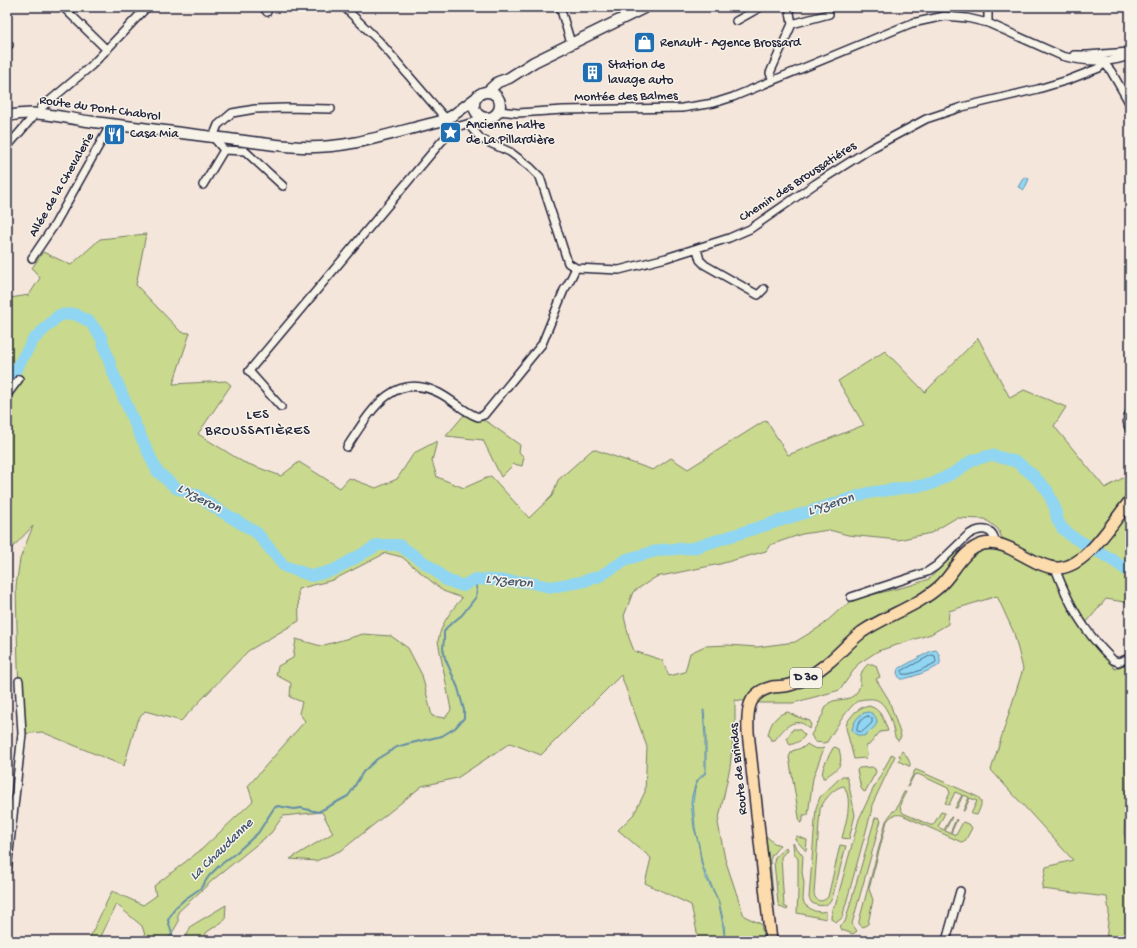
<svg xmlns="http://www.w3.org/2000/svg" width="1137" height="948" viewBox="0 0 1137 948" font-family="'Gochi Hand',sans-serif">
	<style>
		.green { fill: #c9d98d; stroke: #767e64 }
		.water { fill: #90d6f2; stroke: #648ea9 }
		.lines { fill: none; stroke-linecap: round; stroke-linejoin: round }
		.shore { stroke: #4e6a84; stroke-width: 1 }
		.stream { stroke: #648ea9; stroke-width: 2 }
		.river { stroke: #90d6f2; stroke-width: 12 }
		.minor-casing { stroke: #22223b; stroke-width: 10 }
		.secondary-casing { stroke: #22223b; stroke-width: 13 }
		.primary-casing { stroke: #22223b; stroke-width: 14 }
		.minor { stroke: #f7f3e8; stroke-width: 7 }
		.secondary { stroke: #f7f3e8; stroke-width: 10 }
		.primary { stroke: #fcdcac; stroke-width: 11 }
		.labels { text-anchor: middle; dominant-baseline: central; stroke-width: 3; stroke-linejoin: round; paint-order: stroke }
		.shield { fill: #f7f3e8; stroke: #62616f; stroke-width: 1 }
		.shield-label { font-size: 12px; font-weight: bold; fill: #22223b }
		.poi-label { font-size: 13px; fill: #22223b; stroke: #f7f3e8; text-anchor: start }
		.street-label { font-size: 13px; fill: #22223b; stroke: #f7f3e8 }
		.neighbourhood-label { font-size: 14px; letter-spacing: 1px; fill: #22223b; stroke: #f7f3e8 }
		.water-label { font-size: 14px; font-style: italic; fill: #435872; stroke: #f7f3e8 }
	</style>
	<rect width="100%" height="100%" fill="#f5e6dc"/>
	<filter id="ink" filterUnits="userSpaceOnUse"><feTurbulence type="fractalNoise" baseFrequency=".025" numOctaves="2"/><feDisplacementMap in="SourceGraphic" scale="8" xChannelSelector="R" yChannelSelector="G"/><feConvolveMatrix kernelMatrix="1 2 1 2 8 2 1 2 1" color-interpolation-filters="sRGB"/></filter>
	<g filter="url(#ink)">
		<path class="green" d="M146 234 136 285 181 332 190 333 173 384 226 381 231 385 198 434 243 462 281 476 299 462 340 488 349 478 376 488 397 479 414 453 437 441 432 461 437 477 464 488 491 476 529 518 552 496 558 480 593 449 653 470 671 458 688 469 766 420 788 455 864 425 838 381 885 351 925 392 978 338 1010 398 1024 390 1066 407 1054 426 1105 488 1130 474V603L1106 599 1086 623 1067 594 1056 563 1042 559 1002 538 998 529 985 519 956 518 931 533 898 540 848 535 829 530 802 534 770 545 766 551 720 564 656 577 633 592 624 616 629 638 634 651 662 660 669 676 685 672 690 653 705 646 728 645 757 647 795 642 823 625 839 610 855 599 912 585 929 579 958 551 967 559C972 556 978 552 983 550 1008 546 1032 569 1056 574L1064 596 1081 628 1115 669 1130 662V744H1129L1124 834 1130 845V941H1106L1109 912 1107 897 1042 889 1046 867 1073 860 991 770 1023 669 1014 633 997 596 949 611 948 624 931 634 878 651 858 664 840 690 793 703H761L735 700V723L730 767 718 823 725 859 744 916 761 924 764 941H699L691 905 645 883 651 858 618 830 634 814 645 792 647 747 621 675 541 755 510 743 457 778 422 786 342 850 316 861 290 859 333 833 322 812 283 816 271 833 214 879 178 912V923L169 938V941H147L142 926 116 904 99 941H88L112 891 143 905 156 896 154 886 202 849 253 801 248 786 305 721 299 713 302 702 290 697 291 683 276 675 278 666 293 658 296 639 321 646 363 634 391 636 408 648 422 675 432 716 445 718 451 710 438 641C441 623 451 611 462 598L443 591 402 557 386 553 333 580 298 589 299 621 248 651 181 721 145 711 137 721 124 766 42 732 22 734 18 667 16 586 20 559 33 526 7 553V308L10 298 29 295 40 278 32 268 43 252 71 265 100 239Z
			M464 415 480 419 489 423 520 445 519 452 524 457 522 466 514 464 501 477 483 440 446 436Z
			M868 664H873L876 666 880 677 876 679 889 700 901 736 899 740H897L895 737C892 723 887 696 868 699 862 699 858 700 854 704 843 715 835 729 827 742L823 743 815 742 811 735C815 728 819 721 823 714 825 710 825 706 829 703 838 697 849 703 857 692 864 681 855 677 868 664Z
			M869 706C881 709 884 720 888 731L880 732 869 745 866 746 867 755 866 758 854 759 846 728 847 722 855 712 861 708Z
			M788 712 795 716 810 721 811 726 809 729C807 727 805 724 801 723 790 720 781 732 775 740H771L768 735C770 725 775 714 788 712Z
			M793 729H799L805 735C802 741 796 743 790 745L787 738Z
			M807 744C813 748 817 750 824 748L813 778 808 815H803V821L800 823 789 757 792 751 804 747Z
			M835 747 839 749C844 768 838 767 825 778H823C820 769 829 756 833 748Z
			M902 751C905 753 911 762 910 766H909L898 761 901 757 899 756Z
			M892 754 895 756 872 805 871 813 842 918 837 922 832 920 831 918 832 909 836 903 859 819 873 789Z
			M872 767 875 769 876 772 865 792 863 791 861 788 857 770 859 768Z
			M915 770H917L978 797C984 802 980 808 977 815L971 814 977 801 970 798 964 811H963L969 797 963 795 957 808H955L962 795 955 792 949 805 945 803 950 793 948 788 918 774 914 775 908 787H907Z
			M842 776H846L848 781 855 815 849 839 842 838C846 822 853 801 844 786 834 787 824 800 820 809L814 894C816 902 822 903 828 897L840 845 846 846 832 899C826 907 821 907 812 903L809 898 816 808 820 797Z
			M904 792H906C902 800 897 806 903 813L930 825H933L941 812 945 813 938 827 944 830 951 817H952L945 831 950 833 956 819 957 820 951 833 956 835 963 822 970 825 972 828 965 841 961 842 902 815C895 814 892 815 887 821L869 889 873 900 868 924 863 927 859 924V921L886 821 893 811H895Z
			M878 817 881 820 852 924 857 931 853 934 842 930 840 926 845 922 875 818Z
			M766 836 774 843 780 845 772 855 770 860 774 906 770 907 763 840Z
			M796 836 807 840 806 851 795 839Z
			M793 843 803 856 802 872 804 883 803 900 805 905 814 911 821 912 826 911V919L797 913 798 892V859L794 853Z
			M786 847 787 850 781 857 784 906 788 908 787 910 780 907 778 903 774 862 775 857Z
			M226 905 225 920 207 932 202 941H184L191 926Z"/>
		<path class="water" d="M1024 177 1029 179 1024 190 1018 187Z
			M936 650C939 653 942 661 939 665 935 669 906 680 900 679L897 673 898 669 931 651Z
			M703 710H704L706 733V773L698 780 695 788 693 802 695 827 703 867 719 902 724 923 725 941 722 920 718 900 705 876 701 862 699 845 694 828 691 803 692 796 696 782 705 772V737Z
			M868 712C872 713 874 714 876 718 880 726 869 731 864 736 859 736 856 735 852 731 853 722 859 713 868 712Z"/>
		<g class="lines">
			<path class="shore" d="M932 655 935 656 936 661 935 663C926 667 912 676 902 674V671Z
				M868 716 872 718V723L862 732 857 731C856 725 862 717 868 716Z"/>
			<path class="stream" d="M174 941 168 920 175 908 185 899 201 888 209 876 219 866 237 852 258 833 274 808 278 806 294 809 301 808 318 812 322 810 348 796 351 792 363 772 377 759 397 747 407 744 442 736 455 728 464 718V710L458 688 445 658 443 648 444 639V632L447 627 462 615 476 597 477 591 475 579"/>
			<path class="river" d="M7 385 33 340 59 315 75 314 90 322 101 337 112 370 134 422 157 471 176 488 197 495 214 507 257 533 284 566 312 576 334 570 378 545H399L435 570 446 580 463 586 475 579 527 582 550 587 581 582 600 576 627 559 660 550 693 548 868 493 932 484 955 472 973 460 992 455 1017 462 1034 476 1047 490 1055 508 1057 519 1062 528 1071 536 1108 557 1128 571H1130"/>
			<defs>
				<path id="minor" d="M63 7 107 50
					M263 7 267 12
					M344 7 379 41 446 119
					M560 7 571 43
					M789 7 792 24
					M984 7 988 12V23
					M736 21 761 7
					M7 43 9 45
					M1074 55H1087L1130 52
					M1104 63 1111 71 1130 104
					M773 80 770 73 792 24 829 14
					M499 111 518 113 563 110 682 108 714 103 733 97 912 23 945 16 967 18 988 23 1062 56C1081 61 1112 65 1130 55
					M41 113V108L91 66 147 7
					M468 124 481 139 510 152 530 167 540 177 568 263 576 268 619 270 666 258 729 238 750 229 815 184 870 149 926 119 962 107 1038 89 1068 80 1099 68 1104 63 1103 54
					M7 147 32 118 33 113
					M203 185 224 150
					M283 186 245 151 224 150 213 137 218 125 232 113 255 109 286 108 331 109
					M697 249 700 260 705 265 758 295 764 289
					M32 258 55 224 111 124
					M7 395 19 379
					M281 407 249 371 441 142 456 127 474 122 480 116
					M1130 412C1127 419 1126 423 1130 430
					M347 447C369 414 392 369 439 393 453 400 464 412 478 417L484 415 542 344 564 290 568 284 576 268
					M1055 568C1069 605 1084 632 1113 660L1118 662 1130 658
					M851 597 927 572 936 566 968 535C979 528 994 526 995 543
					M7 870 22 734 19 681
					M946 941 960 891"/>
				<path id="secondary" d="M474 105a13 13 0 1 1 26 0a13 13 0 1 1-26 0Z
					M487 92 498 82 509 78 534 62 646 7
					M7 116C39 109 62 118 94 122 139 128 184 133 229 139 253 142 277 146 302 147 351 149 394 132 441 121L452 116 476 98"/>
				<path id="primary" d="M771 941 748 732C747 711 747 693 772 687 779 686 786 687 793 684 806 680 818 671 829 662 840 653 850 641 862 632 887 615 918 606 940 586 955 572 962 550 983 544 995 541 1007 546 1017 552 1029 558 1042 567 1056 568 1085 570 1113 521 1130 501"/>
			</defs>
			<use href="#minor" class="minor-casing"/>
			<use href="#secondary" class="secondary-casing"/>
			<use href="#primary" class="primary-casing"/>
			<use href="#minor" class="minor"/>
			<use href="#secondary" class="secondary"/>
			<use href="#primary" class="primary"/>
		</g>
	</g>
	<defs>
		<symbol id="shop-square" viewBox="-11 -11 22 22"><rect x="-9" y="-9" width="18" height="18" rx="4" fill="#1f6fb2" stroke="#f7f3e8"/><path d="M-5-2.5h2.3a2.7 3.5 0 0 1 5.4 0H5L5.5 6h-11ZM-1.5-2.5h3a1.5 2.3 0 0 0-3 0Z" fill="#fff"/></symbol>
		<symbol id="building-square" viewBox="-11 -11 22 22"><rect x="-9" y="-9" width="18" height="18" rx="4" fill="#1f6fb2" stroke="#f7f3e8"/><path d="M-4-6H4V6H1V3H-1V6H-4ZM-2.5-4.3h1.7v1.8h-1.7ZM.8-4.3h1.7v1.8H.8ZM-2.5-1h1.7V.8h-1.7ZM.8-1h1.7V.8H.8Z" fill="#fff"/></symbol>
		<symbol id="sight-square" viewBox="-11 -11 22 22"><rect x="-9" y="-9" width="18" height="18" rx="4" fill="#1f6fb2" stroke="#f7f3e8"/><path d="M0-6L1.8-2.2L6-1.7L2.9 1.2L3.7 5.4L0 3.3L-3.7 5.4L-2.9 1.2L-6-1.7L-1.8-2.2Z" fill="#fff"/></symbol>
		<symbol id="restaurant-square" viewBox="-11 -11 22 22"><rect x="-9" y="-9" width="18" height="18" rx="4" fill="#1f6fb2" stroke="#f7f3e8"/><path d="M-5-6h1v4h1v-4h1v4h1v-4h1v5L-1.5 .5V6h-2V.5L-5-1ZM5-6V6H3V1.5H1.5Q1.5-4 5-6Z" fill="#fff"/></symbol>
	</defs>
	<g fill-rule="evenodd">
		<use href="#shop-square" x="632" y="30" width="25" height="25"/>
		<use href="#building-square" x="580" y="60" width="25" height="25"/>
		<use href="#sight-square" x="438" y="120" width="25" height="25"/>
		<use href="#restaurant-square" x="102" y="122" width="25" height="25"/>
	</g>
	<g class="labels">
		<rect class="shield" x="790" y="668" width="32" height="20" rx="3"/>
		<g class="shield-label">
			<text x="806" y="678">D 30</text>
		</g>
		<g class="poi-label">
			<text x="660" y="43">Renault - Agence Brossard</text>
			<text x="608" y="65">Station de<tspan x="608" dy="15">lavage auto</tspan></text>
			<text x="466" y="125">Ancienne halte<tspan x="466" dy="15">de La Pillardière</tspan></text>
			<text x="130" y="134">Casa Mia</text>
		</g>
		<g class="street-label">
			<text transform="translate(626 97) rotate(-1)">Montée des Balmes</text>
			<text transform="translate(100 109) rotate(8)">Route du Pont Chabrol</text>
			<text transform="translate(798 182) rotate(-33)">Chemin des Broussatiéres</text>
			<text transform="translate(62 185) rotate(-60)">Allée de la Chevalerie</text>
			<text transform="translate(739 769) rotate(-96)">Route de Brindas</text>
		</g>
		<g class="neighbourhood-label">
			<text x="258" y="415">LES<tspan x="258" dy="16">BROUSSATIÈRES</tspan></text>
		</g>
		<g class="water-label">
			<text transform="translate(199 499) rotate(28)">L'Yzeron</text>
			<text transform="translate(831 505) rotate(-18)">L'Yzeron</text>
			<text transform="translate(509 582) rotate(6)">L'Yzeron</text>
			<text transform="translate(222 850) rotate(-44)">La Chaudanne</text>
		</g>
	</g>
	<rect width="1137" height="948" fill="none" stroke="#f7f3e8" stroke-width="24"/>
	<rect x="12" y="12" width="1113" height="924" fill="none" stroke="#22223b" stroke-width="1.5" filter="url(#ink)"/>
</svg>
